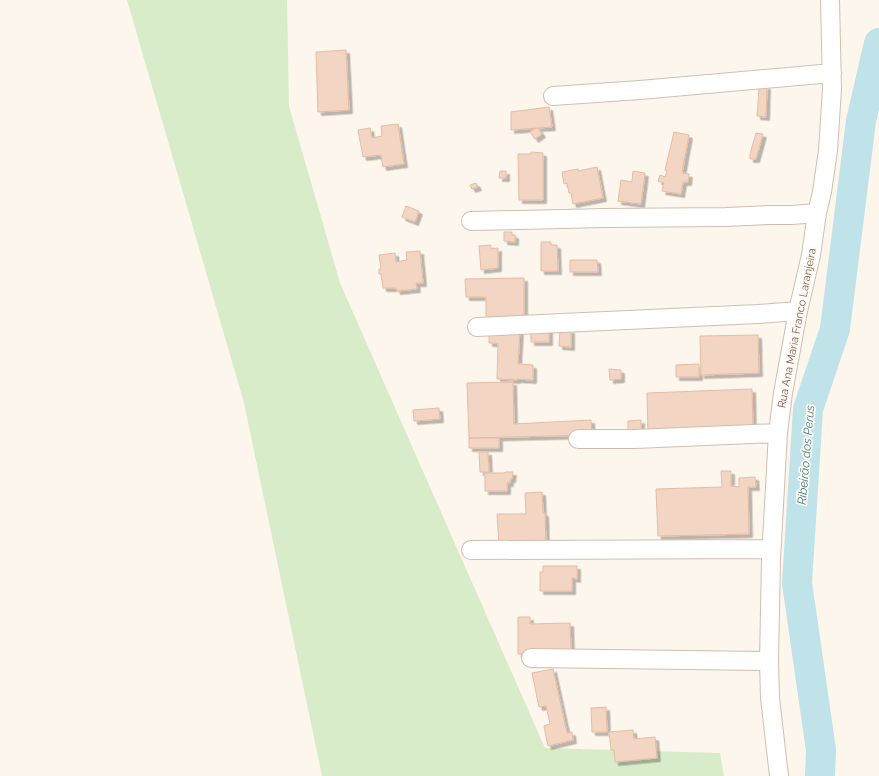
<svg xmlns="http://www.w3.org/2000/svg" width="879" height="776" viewBox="0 0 879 776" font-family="Raleway,sans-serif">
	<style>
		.green { fill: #d8ecc9 }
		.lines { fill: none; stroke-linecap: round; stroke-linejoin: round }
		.river { stroke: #bfe3e8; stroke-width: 30 }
		.building { fill: #f3d5c3; stroke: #e6bba3; filter: url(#shadow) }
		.minor-casing { stroke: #d1beb0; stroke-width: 20 }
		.minor { stroke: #fff; stroke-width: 18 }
		.labels { text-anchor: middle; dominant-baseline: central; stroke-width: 3.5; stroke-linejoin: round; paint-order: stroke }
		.street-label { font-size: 11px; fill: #7a5c4d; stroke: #fffaf3 }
		.water-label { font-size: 12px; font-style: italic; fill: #437c86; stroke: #fffaf3 }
	</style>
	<defs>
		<filter id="shadow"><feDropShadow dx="3.5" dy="3.5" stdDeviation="0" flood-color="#0004"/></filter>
	</defs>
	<rect width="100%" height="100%" fill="#fdf6ec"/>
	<path class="green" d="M127 0H287L289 106 340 283 545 748 720 753 724 776H322L244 403Z"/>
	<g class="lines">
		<path class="river" d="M820 776 821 750 797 583 808 409 835 329 861 121 879 43"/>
	</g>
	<path class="building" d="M346 50 349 110 318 112 316 52Z
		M759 86H767L766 117 757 116 758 103Z
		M549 107 552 127 511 130V112Z
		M398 124 404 164 383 167 381 155 363 157 358 130 370 128 372 138 382 136 381 126Z
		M536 128H538L542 134 535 139 530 132Z
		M674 132 689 135 682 173 689 174 688 182H683L681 194 662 191 664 183 658 181 660 175 665 177 667 171 665 170Z
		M756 133 763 134 756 159H750V154Z
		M531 152 543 153V200H519L518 154H531Z
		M597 167 603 198 573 204 571 193H569L567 183 564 184 562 172 578 169V171Z
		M500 171H506V178H499Z
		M633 171 645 173 641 204 618 201 621 180 632 182Z
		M476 183 478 187 472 189 470 185Z
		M406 206 419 211 415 222 402 217Z
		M504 232H512V235H515V242L504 241Z
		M541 242H551V245H557L558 271H541Z
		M491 245V249L498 248V268L481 270 479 246Z
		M420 251 423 283H416L417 289 397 291 396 288H383L381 274H379V269H381L379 255 395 253 396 262 407 260 406 252Z
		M570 260H597L598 272H570Z
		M524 278V320H486V297H466L465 279Z
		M520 328 518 364 533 365V380L517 379V380L497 379 498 343H489V329Z
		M531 328H549V342H531Z
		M560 330H571V347L559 346Z
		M758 335 759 373 701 375 700 336Z
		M699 364V377H676V365Z
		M609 369 621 370V379L610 380Z
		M513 382 514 424 591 420 592 435 469 438 467 383Z
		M752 389 753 431 648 434 647 393Z
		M439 408 440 419 414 421 413 410Z
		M641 420V434H628V421Z
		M469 438H499V448H469Z
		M479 452H488L489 472H480Z
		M721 471H731V486L739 487V478L755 477 756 487H748L749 534 658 536 656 489 722 487Z
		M505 472H513L512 479H510V483H507V491H485V473H505Z
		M542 492 543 513H545L546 545 499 546 497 514H526L525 493Z
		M543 566H577V579L572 578V591H540V572H543Z
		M518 617H530V624L570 623 571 650 535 654H518Z
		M553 669 567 733 572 732 573 740 548 746 544 726 550 724 546 706 539 707 532 673Z
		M606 707 607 732H592L591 708Z
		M633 730 634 739 655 737 657 758 615 762 614 750H611L609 732Z"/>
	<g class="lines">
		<defs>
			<path id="minor" d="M553 96 640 90 832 73
				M471 221 605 218 726 217 770 215H792L817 213
				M477 327 758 314 798 311
				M578 439H635L778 433
				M471 550 771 549
				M531 658 769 661
				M779 776 770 698 769 661 771 559 778 433 783 393 798 311 811 255 817 213 822 192 828 150 832 89 830 0"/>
		</defs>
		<use href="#minor" class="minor-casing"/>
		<use href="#minor" class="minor"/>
	</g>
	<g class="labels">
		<g class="street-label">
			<text transform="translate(797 328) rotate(-79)">Rua Ana Maria Franco Laranjeira</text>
		</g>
		<g class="water-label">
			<text transform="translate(806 455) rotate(-85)">Ribeirão dos Perus</text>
		</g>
	</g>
</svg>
